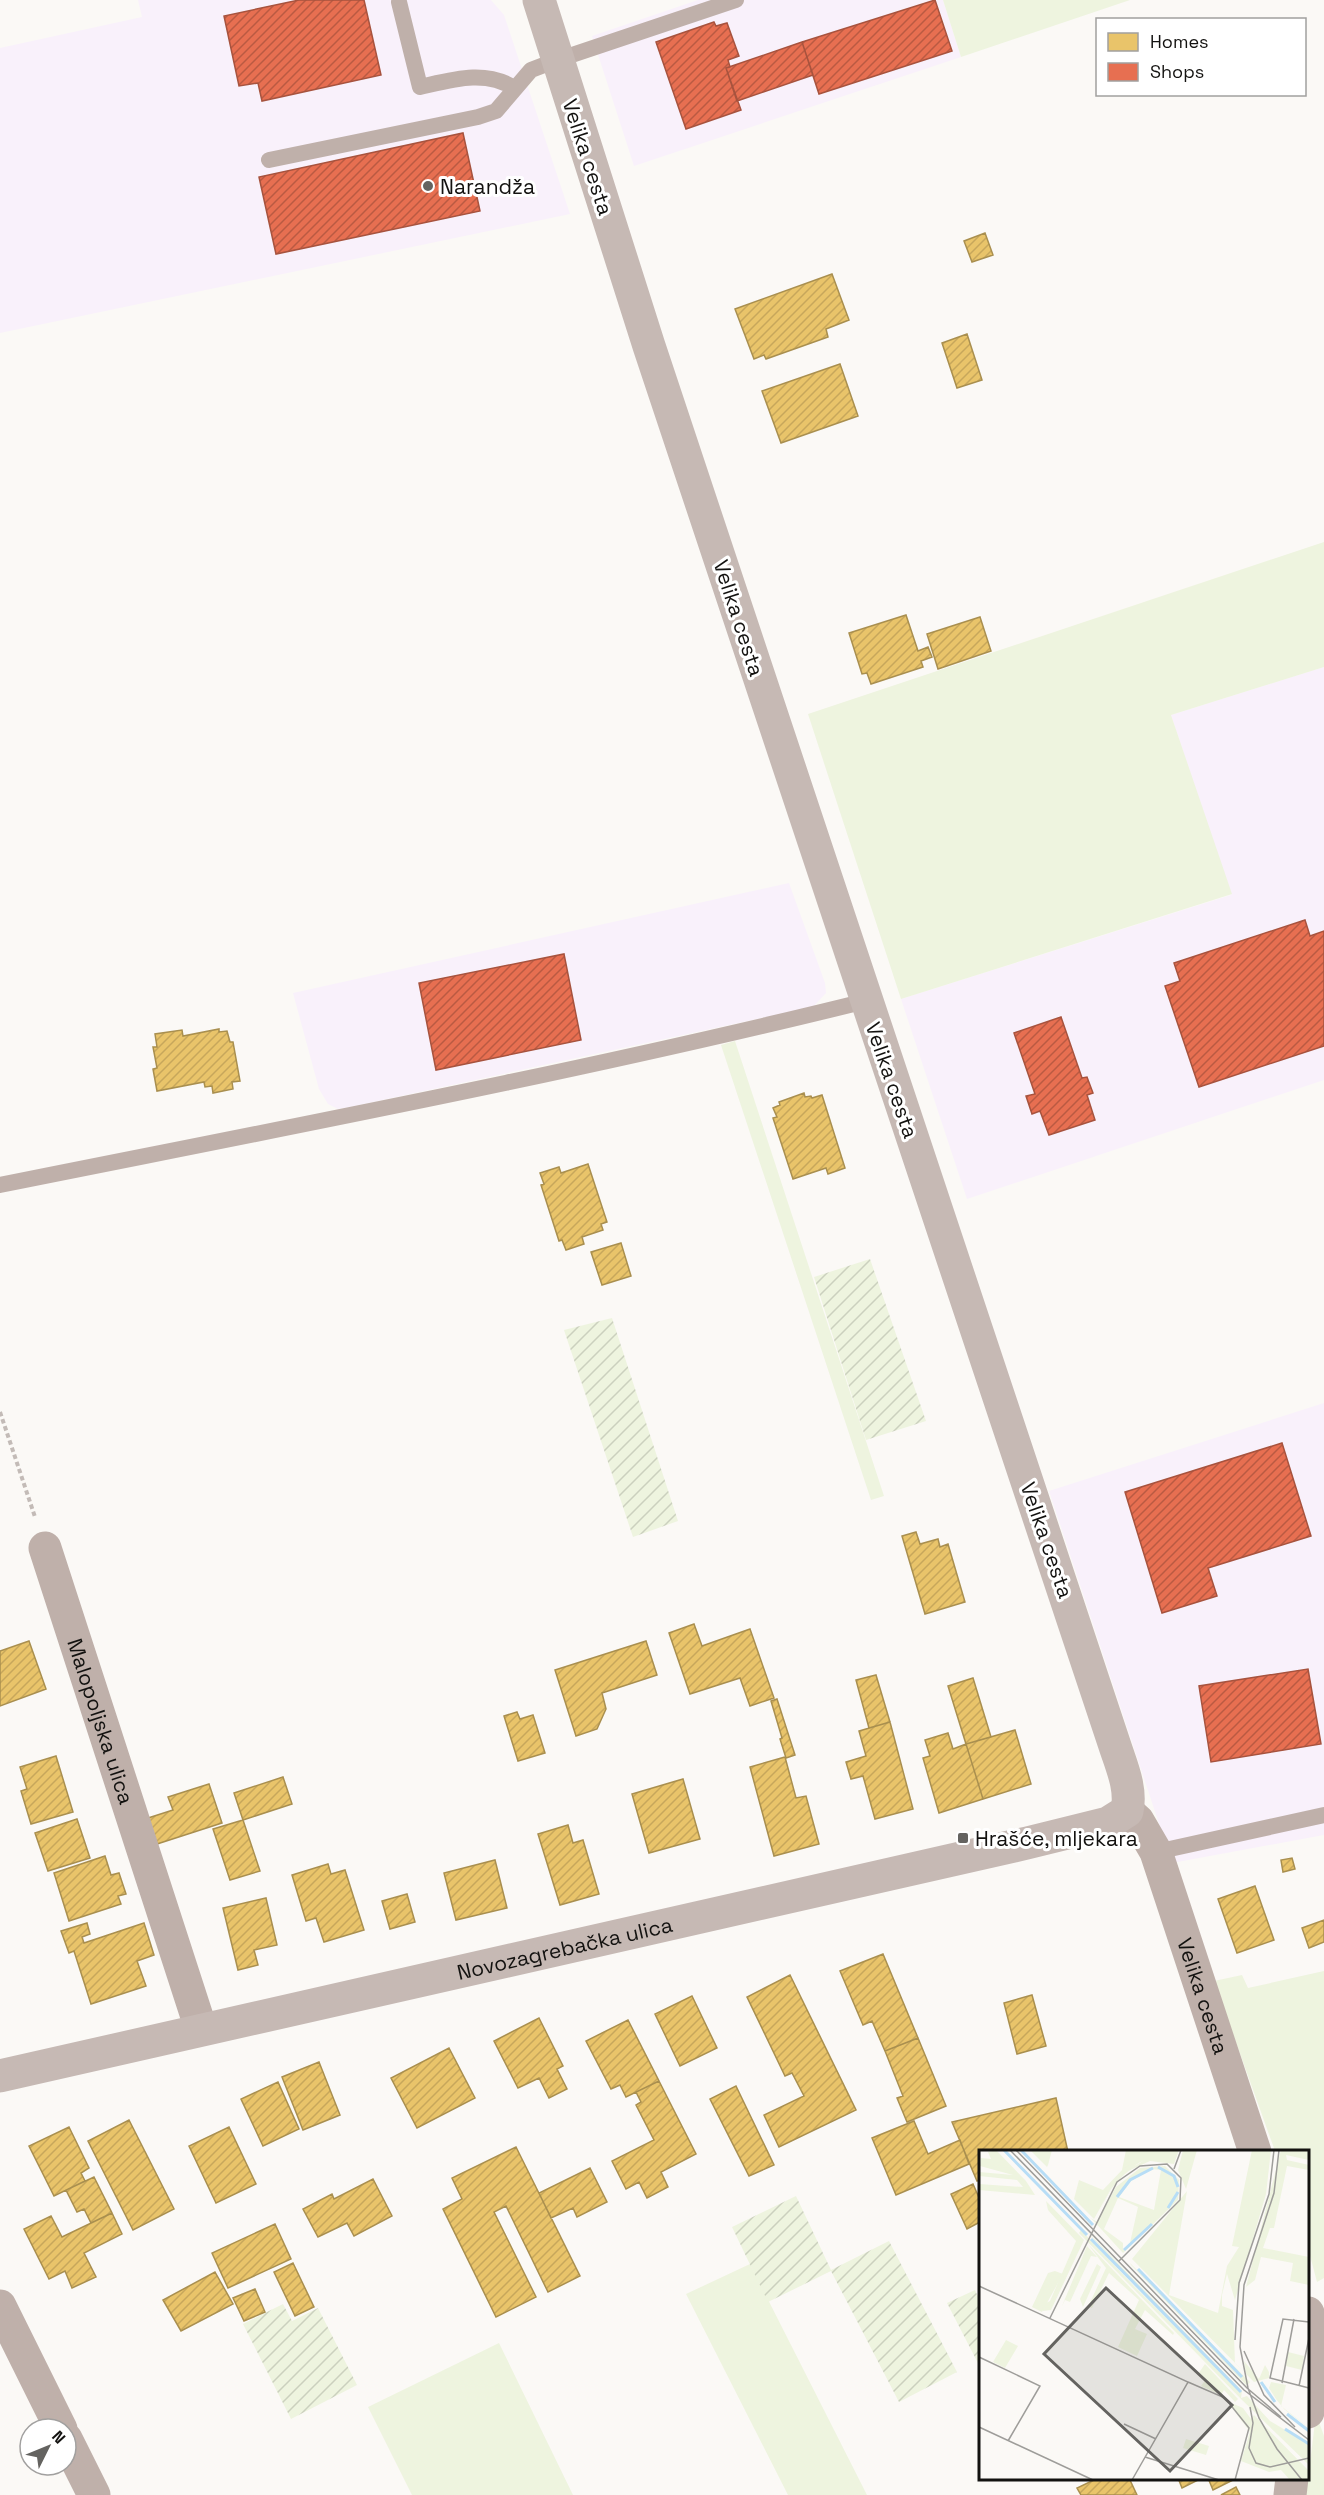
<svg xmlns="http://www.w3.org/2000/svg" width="1324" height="2495" viewBox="0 0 1324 2495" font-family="'Space Grotesk',sans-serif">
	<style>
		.commercial { fill: #f9f1fb }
		.grass { fill: #eef4df }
		.garden { fill: url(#garden-furrows) }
		.homes { fill: url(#homes-hatch); stroke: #a98f4f; stroke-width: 1.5 }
		.shops { fill: url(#shops-hatch); stroke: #a7533e; stroke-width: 1.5 }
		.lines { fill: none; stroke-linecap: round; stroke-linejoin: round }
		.path { stroke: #c3bbb7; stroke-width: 4; stroke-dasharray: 4.5 3; stroke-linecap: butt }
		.service { stroke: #bfb0aa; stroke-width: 16 }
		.minor { stroke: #bfb0aa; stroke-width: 33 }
		.secondary { stroke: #c6b9b4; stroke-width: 33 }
		.poi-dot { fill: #646360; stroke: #fff; stroke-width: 2 }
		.labels { text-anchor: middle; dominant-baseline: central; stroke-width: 6; stroke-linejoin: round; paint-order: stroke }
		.street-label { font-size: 21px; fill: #131210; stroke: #fff }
		.poi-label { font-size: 21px; fill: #131210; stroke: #fff; text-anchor: start }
		.inset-river { fill: none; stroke: #b7ddf6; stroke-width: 3 }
		.inset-road { fill: none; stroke: #9e9d9a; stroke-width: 1.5 }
		.view { fill: #646360; fill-opacity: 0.15; stroke: #646360; stroke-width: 3 }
		.inset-edge { fill: none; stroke: #131210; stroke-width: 3 }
	</style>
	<defs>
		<pattern id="garden-furrows" width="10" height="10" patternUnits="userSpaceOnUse" patternTransform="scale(1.5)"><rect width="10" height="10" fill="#eef4df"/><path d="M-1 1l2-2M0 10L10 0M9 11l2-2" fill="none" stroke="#cbd0be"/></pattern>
		<pattern id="homes-hatch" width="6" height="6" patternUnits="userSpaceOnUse" patternTransform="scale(1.5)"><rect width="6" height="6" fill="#e9c46a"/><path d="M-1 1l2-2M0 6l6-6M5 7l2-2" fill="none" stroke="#c7a75b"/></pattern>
		<pattern id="shops-hatch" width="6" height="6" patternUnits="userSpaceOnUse" patternTransform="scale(1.5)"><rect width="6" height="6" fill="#e76f51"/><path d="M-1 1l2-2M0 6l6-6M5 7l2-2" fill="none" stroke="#ba5a42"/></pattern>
	</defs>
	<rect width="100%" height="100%" fill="#fbf9f6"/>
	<path class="commercial" d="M138 0H491L504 15 570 214 0 333V48L142 17Z
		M698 0H943L961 57 634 166 592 36Z
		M1324 667V1080L967 1199 901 999 1231 895 1171 715Z
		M789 883 825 983 826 993 813 1007 350 1107 338 1109 328 1104 319 1089 293 993Z
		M1324 1403V1835L1172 1863 1049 1491Z"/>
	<path class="grass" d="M943 0H1130L961 57Z
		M1324 542V667L1171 715 1232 894 901 999 808 714Z
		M735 1041 884 1496 871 1500 721 1045Z
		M1324 1971V2278L1317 2282 1308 2248V2152L1275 2151 1214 1981 1242 1975 1248 1988Z
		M750 2264 867 2495H788L686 2294Z
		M499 2343 573 2495H412L368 2407Z
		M1316 2414 1324 2436V2495H1306Z"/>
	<path class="garden" d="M870 1259 926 1421 866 1440 814 1277Z
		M612 1318 678 1521 633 1537 564 1330Z
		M796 2196 831 2270 889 2241 957 2372 899 2402 831 2271 768 2302 732 2227Z
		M975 2290 980 2301V2367L947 2303Z
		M283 2304 292 2321 318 2308 357 2385 291 2419 243 2324Z"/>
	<path class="homes" d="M985 233 993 255 972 262 964 241Z
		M832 274 849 320 826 329 828 337 766 359 764 355 754 359 735 309Z
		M967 334 982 380 957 388 942 343Z
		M840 364 858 416 781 443 762 391Z
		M906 615 918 651 928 647 932 657 921 661 923 667 871 684 867 673 862 674 849 633Z
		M980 617 991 651 938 669 927 634Z
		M219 1029V1032L227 1031 230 1042H233L240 1081 232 1082 233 1089 213 1093 212 1086 205 1087 204 1082 157 1091 153 1069 157 1068 153 1047H157L155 1034 182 1030 183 1036Z
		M804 1093 805 1097 811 1096 812 1098 822 1095 845 1168 828 1174 826 1168 793 1179 773 1118 777 1117 773 1108 780 1105 779 1102Z
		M588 1164 607 1222 601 1224 603 1230 582 1237 584 1244 566 1250 562 1240 559 1241 541 1185 544 1184 540 1173 559 1167 561 1173Z
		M621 1243 631 1276 602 1285 591 1252Z
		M916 1532 920 1544 938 1539 940 1547 948 1544 965 1602 925 1614 902 1536Z
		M694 1624 702 1646 750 1629 774 1698 750 1706 740 1678 690 1694 669 1633Z
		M29 1641 46 1689 0 1706V1651Z
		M646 1641 657 1675 602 1693 606 1709 597 1729 576 1736 555 1670Z
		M876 1675 890 1722 869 1728 856 1680Z
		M973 1678 991 1737 966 1744 948 1686Z
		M777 1699 795 1755 786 1758 780 1739 782 1738 771 1701Z
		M517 1712 520 1719 533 1715 545 1753 518 1761 504 1716Z
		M890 1722 913 1809 875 1819 863 1776 851 1779 846 1762 866 1756 859 1731Z
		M1015 1730 1031 1784 983 1799 966 1744Z
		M948 1733 953 1749 966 1744 983 1799 939 1813 923 1758 930 1756 925 1740Z
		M56 1756 73 1812 31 1824 21 1791 27 1789 20 1767Z
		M785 1757 796 1798 806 1796 819 1844 774 1856 750 1767Z
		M283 1777 292 1804 243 1820 234 1793Z
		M683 1779 700 1839 649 1853 632 1794Z
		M209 1784 222 1823 157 1844 148 1818 173 1810 168 1797Z
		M77 1819 90 1858 48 1871 35 1833Z
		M243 1820 260 1871 230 1880 213 1829Z
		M568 1825 573 1843 583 1840 599 1894 560 1905 538 1834Z
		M105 1856 111 1875 119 1873 126 1894 118 1896 121 1904 69 1921 54 1873Z
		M1292 1858 1295 1869 1283 1872 1281 1860Z
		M495 1860 507 1908 456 1920 444 1873Z
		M328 1864 331 1874 345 1870 364 1930 324 1942 316 1918 306 1921 292 1875Z
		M1255 1886 1274 1940 1237 1953 1218 1899Z
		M407 1894 415 1922 390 1929 382 1901Z
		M266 1898 277 1945 254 1950 258 1965 238 1970 223 1908Z
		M1324 1920V1942L1309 1948 1302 1928Z
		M87 1923 90 1934 82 1937 84 1943 144 1923 154 1955 137 1961 146 1986 91 2004 74 1951 69 1953 61 1931Z
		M883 1954 918 2038 885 2051 872 2021 863 2025 840 1971Z
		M790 1975 856 2110 779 2147 764 2115 804 2096 792 2073 785 2076 747 1997Z
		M1032 1995 1046 2046 1017 2054 1004 2003Z
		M692 1996 717 2048 680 2066 655 2014Z
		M539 2018 563 2066 557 2069 567 2089 549 2098 539 2078 518 2088 494 2041Z
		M628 2020 659 2081 626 2097 620 2085 611 2089 586 2041Z
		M918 2038 946 2106 907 2122 897 2098 903 2096 885 2051Z
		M449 2048 475 2098 417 2128 391 2078Z
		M319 2062 340 2115 303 2130 282 2077Z
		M659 2081 696 2154 661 2172 668 2187 647 2198 639 2182 626 2189 612 2161 654 2140 636 2105 641 2102 636 2092Z
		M278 2082 299 2129 263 2146 241 2099Z
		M736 2086 774 2165 749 2176 710 2099Z
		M1056 2098 1068 2152H980V2180L977 2181 952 2122Z
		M129 2120 174 2209 133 2230 88 2141Z
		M914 2121 928 2154 960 2140 969 2164 896 2195 872 2138Z
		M69 2127 89 2168 81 2173 85 2181 54 2196 29 2146Z
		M229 2127 256 2184 216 2203 189 2146Z
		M516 2147 580 2276 548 2292 506 2206 494 2212 536 2297 496 2317 443 2209 462 2199 452 2178Z
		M590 2168 607 2202 577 2217 573 2208 551 2218 539 2193Z
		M94 2177 112 2213 91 2223 84 2209 77 2212 66 2190Z
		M373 2179 392 2216 354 2236 347 2223 318 2237 303 2209 332 2194 334 2199Z
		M973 2184 980 2200V2222L967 2229 951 2194Z
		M112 2213 122 2234 84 2253 96 2277 72 2288 65 2271 49 2279 24 2229 51 2216 62 2237Z
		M275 2224 291 2259 228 2288 212 2253Z
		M293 2263 314 2307 295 2316 274 2272Z
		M215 2272 233 2304 181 2331 163 2300Z
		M255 2289 265 2312 244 2321 233 2298Z
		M1098 2478H1129L1137 2495H1081L1077 2488Z
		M1178 2478H1202L1182 2488Z
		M1208 2478H1237L1213 2490Z
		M1236 2487 1240 2495H1221Z"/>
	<path class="shops" d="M299 0H364L381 75 262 101 258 83 239 86 224 16Z
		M935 0 952 51 819 94 802 42Z
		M714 22 716 26 727 23 739 56 728 60 730 67 726 68 741 110 686 129 656 42Z
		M802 42 813 75 737 101 726 68Z
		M463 133 480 211 276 254 259 177Z
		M1305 920 1310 936 1324 931V1046L1199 1087 1165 986 1180 981 1174 963Z
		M564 954 581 1040 436 1070 419 983Z
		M1061 1017 1082 1078 1087 1077 1093 1093 1087 1095 1095 1120 1049 1135 1040 1111 1032 1114 1026 1096 1035 1094 1014 1033Z
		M1282 1443 1311 1536 1208 1568 1217 1596 1162 1613 1125 1492Z
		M1308 1669 1321 1744 1211 1762 1199 1686Z"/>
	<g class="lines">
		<path class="path" d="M0 1412 35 1517"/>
		<path class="service" d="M399 2 420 87C451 80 485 69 514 88
			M269 160 478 117 496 111 531 70 557 60 736 0
			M0 1185C289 1127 580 1072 866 1001
			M1156 1852 1324 1815"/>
		<g class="minor">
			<path id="s1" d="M45 1548 201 2029"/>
			<path id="s2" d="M1127 1811 1138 1821 1156 1852 1255 2152"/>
			<path d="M0 2306 61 2429"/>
			<path d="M1308 2313C1320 2351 1316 2374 1308 2412"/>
			<path d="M66 2439 94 2495"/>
			<path d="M1290 2495 1292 2478"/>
		</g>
		<path class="secondary" id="s3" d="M0 2076 1027 1843 1108 1823 1127 1811C1132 1788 1121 1765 1114 1743L649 346 539 0"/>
	</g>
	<g class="poi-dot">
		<circle cx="428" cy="186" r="6"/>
		<rect x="957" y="1832" width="12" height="12" rx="3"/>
	</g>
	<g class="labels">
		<g class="street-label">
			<text transform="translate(588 157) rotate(72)">Velika cesta</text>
			<text transform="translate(739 618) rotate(72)">Velika cesta</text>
			<text transform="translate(892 1080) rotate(71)">Velika cesta</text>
			<text transform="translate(1047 1540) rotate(71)">Velika cesta</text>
			<text stroke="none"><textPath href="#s1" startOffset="182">Malopoljska ulica</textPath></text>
			<text stroke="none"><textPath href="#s3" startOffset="579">Novozagrebačka ulica</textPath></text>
			<text stroke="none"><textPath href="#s2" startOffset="202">Velika cesta</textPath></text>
		</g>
		<g class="poi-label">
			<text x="440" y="186">Narandža</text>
			<text x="975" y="1838">Hrašće, mljekara</text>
		</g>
	</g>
	<g transform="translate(979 2150)">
		<rect width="330" height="330" fill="#fbf9f6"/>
		<path d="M17 0 47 31 56 45 0 40V34L44 37 38 30 0 26V22L34 25 1 16 2 8 12 9 9 2ZM51 0H73L69 15 68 17ZM147 0H200L195 14 171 11 147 22 132 39 119 63 135 32 145 22 164 11 143 20ZM204 0H218L207 39 199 20ZM273 0H292L287 44 256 150 248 124 243 145V156L254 160 256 213 267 224 265 211 280 229 286 215 290 222V228L275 232 153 109 208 41 190 145 239 163 248 116 260 97 253 96ZM302 0H330V10L307 5 308 10 330 15V20L308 16 295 78H291L284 98 330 107V135L311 131 314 113 282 107 276 130 267 137ZM186 16 200 30 199 50 144 103 112 68 118 72 137 37 161 18ZM173 19 182 20 175 60 140 47 152 31ZM139 48 159 57 151 93 144 100V93L125 79ZM104 77 263 241 262 248 268 246 291 271 330 294V315L263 250 100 83 102 80 156 137 261 241 157 136ZM109 94 195 183 194 185 166 160 156 179 168 184 158 206 139 197 160 150 130 123 113 158 109 157 127 118ZM151 113 271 232 268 236 152 115ZM118 114 122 117 104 157 101 149ZM76 121 84 124 63 162 53 157 69 123ZM27 190 39 196 26 218 14 212ZM309 202 325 206 323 220 307 216ZM226 214 259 249 256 252 245 240 242 245 222 236 227 229 219 224ZM292 232 307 235 302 256 330 278 310 263 305 259 297 249 290 238ZM248 251 264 258 272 269 275 265 330 321V329L311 330 302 320 290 322 262 311 271 282ZM207 289 230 296 227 305 204 298Z" fill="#eef4df" fill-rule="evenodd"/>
		<path d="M163 10 135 33 115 69 95 49 100 30 124 40 145 18ZM67 51 105 90 72 160 64 161 63 155 71 151 97 91 69 60ZM108 96 118 107 112 106 91 152 86 150 83 156Z" fill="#eef4df"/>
		<path class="inset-river" d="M25 0 108 85M42 0 114 75M179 17 195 26 199 37M138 47 151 30 174 18M189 58 199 42M112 89 262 242M145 100 173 74M159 119 263 227M282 232 296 252M308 264 330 281M306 279 330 294"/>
		<path class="inset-road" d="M31 0 265 240 330 290M37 0 268 238 302 267M300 0 295 43 265 135 261 197 269 238 280 268 298 299 323 330M195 19 202 0M0 136 209 232 153 330M71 168 138 32 161 16 188 14 202 28 201 50 140 111M330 172 304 169 291 228 330 238M256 190 260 133 290 44 295 0M265 201 285 245 316 277M0 207 61 236 29 291M209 232 246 248 270 278 256 330M303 233 315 169M320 236 330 188M271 257 274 273 270 298 277 313 291 317 330 308M145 274 177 289M0 277 114 330M166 307 240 330"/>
		<path class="view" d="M127 138 253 255 191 321 65 204Z"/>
		<rect width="330" height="330" class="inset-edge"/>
	</g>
	<rect x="1096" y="18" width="210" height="78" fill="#ffffff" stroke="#a1a09f" stroke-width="1.5"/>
	<rect x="1108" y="33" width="30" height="18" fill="#e9c46a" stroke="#a1a09f" stroke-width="1.5"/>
	<text x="1150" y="48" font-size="18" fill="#131210">Homes</text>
	<rect x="1108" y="63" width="30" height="18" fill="#e76f51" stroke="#a1a09f" stroke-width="1.5"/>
	<text x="1150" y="78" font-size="18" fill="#131210">Shops</text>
	<g transform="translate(48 2447) rotate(47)"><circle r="28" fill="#ffffff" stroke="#a1a09f" stroke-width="1.5"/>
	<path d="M0-4.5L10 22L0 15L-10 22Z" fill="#646360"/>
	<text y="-9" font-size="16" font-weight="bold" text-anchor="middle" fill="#131210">N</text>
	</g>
</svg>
